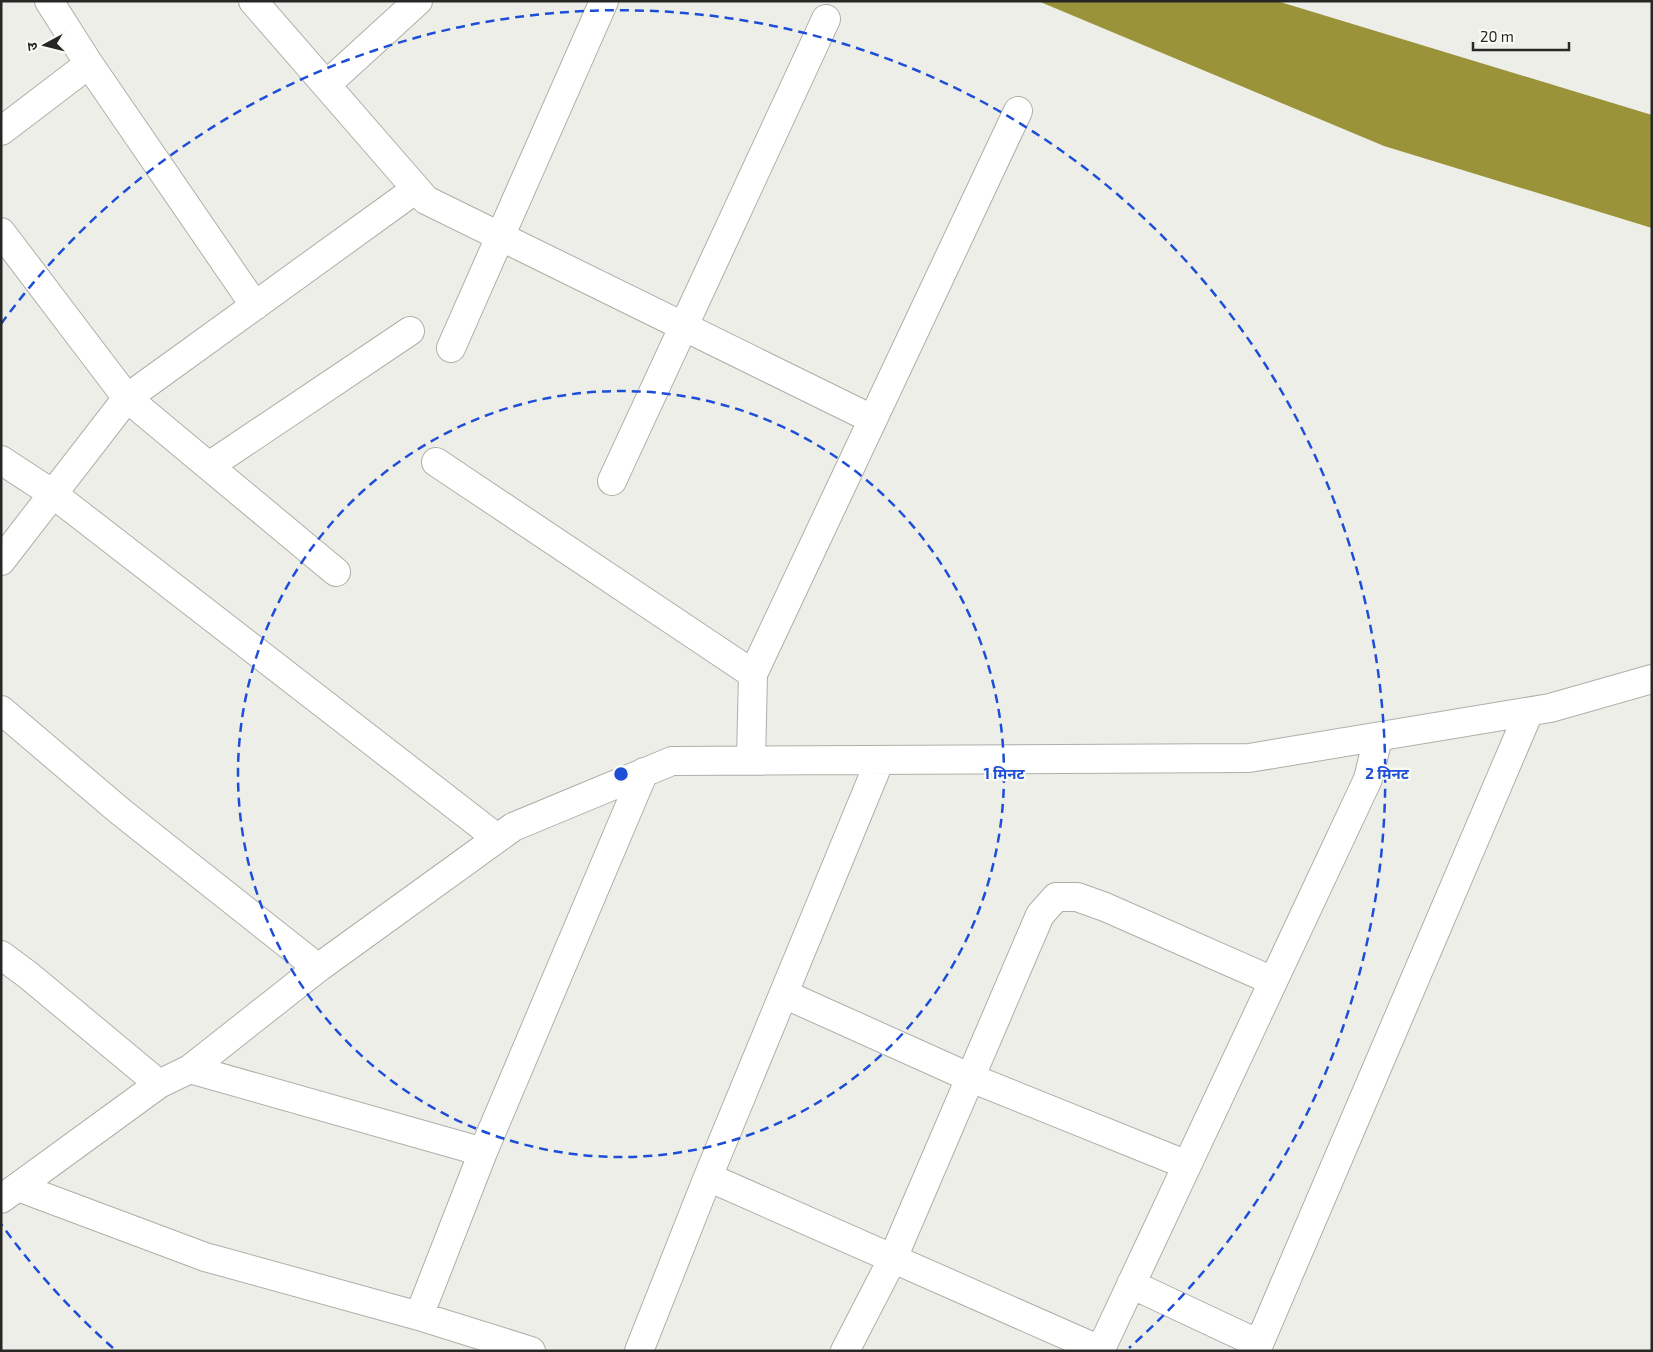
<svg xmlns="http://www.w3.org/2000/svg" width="1653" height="1352" viewBox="0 0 1653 1352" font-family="'Exo 2','Noto Sans Devanagari',sans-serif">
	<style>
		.water { fill: #9a933a }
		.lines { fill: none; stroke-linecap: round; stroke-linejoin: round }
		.minor-casing { stroke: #afafa9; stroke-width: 30 }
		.minor { stroke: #fff; stroke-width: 28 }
		.ring { fill: none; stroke: #1d4ed8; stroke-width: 2.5; stroke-dasharray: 9 6 }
		.centre { fill: #1d4ed8; stroke: #fbfbf5; stroke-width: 2.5 }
		.ring-label { font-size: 15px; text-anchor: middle; font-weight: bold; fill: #1d4ed8; stroke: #fbfbf5; stroke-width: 4.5; stroke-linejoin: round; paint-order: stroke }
	</style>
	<rect width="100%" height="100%" fill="#eeeee8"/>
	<path class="water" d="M1038 1H1277L1652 115V228L1384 146Z"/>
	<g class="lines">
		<defs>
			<path id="minor" d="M49 1 89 64 255 306
				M253 1 426 200 872 419
				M326 85 418 1
				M1 131 89 64
				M1 232 127 398 336 572
				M451 348 604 1
				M1 460 53 494 497 838
				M436 462 753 674
				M209 466 410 331
				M612 481 826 19
				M1 561 127 398 416 189
				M1 710 121 812 318 968
				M751 760 753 674 1018 111
				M1 955 28 975 159 1084
				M784 994 971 1078 1187 1165
				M190 1069 483 1152
				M708 1177 1100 1350
				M18 1187 205 1257 419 1316 531 1351
				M1 1199 159 1084 190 1069 318 968 513 827 672 761 1249 758 1550 708 1652 679
				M1131 1284 1259 1344
				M419 1316 483 1152 644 772
				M639 1351 708 1177 880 760
				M845 1351 893 1258 1040 915 1056 897H1077L1105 907 1273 981
				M1100 1351 1368 779 1378 738
				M1256 1351 1529 712"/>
		</defs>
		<use href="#minor" class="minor-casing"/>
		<use href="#minor" class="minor"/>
	</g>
	<g class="ring">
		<circle cx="621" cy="774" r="383"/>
		<path d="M113 1348A766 766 0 0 1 1 1224M1 324A766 766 0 1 1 1129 1348"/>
	</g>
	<circle cx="621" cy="774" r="8" class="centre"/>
	<g class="ring-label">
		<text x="1004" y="779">1 मिनट</text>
		<text x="1387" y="779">2 मिनट</text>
	</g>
	<rect width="1653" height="1352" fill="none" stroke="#272725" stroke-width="5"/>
	<g transform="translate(45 45) rotate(263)" stroke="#fbfbf5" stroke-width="4" paint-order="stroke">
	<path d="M0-4L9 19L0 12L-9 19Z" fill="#272725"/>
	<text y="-8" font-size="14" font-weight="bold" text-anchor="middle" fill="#272725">उ</text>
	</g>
	<path d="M1473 42v8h96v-8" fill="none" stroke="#272725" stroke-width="2.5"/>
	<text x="1480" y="42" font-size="15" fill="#272725" stroke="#fbfbf5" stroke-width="4" paint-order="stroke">20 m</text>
</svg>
